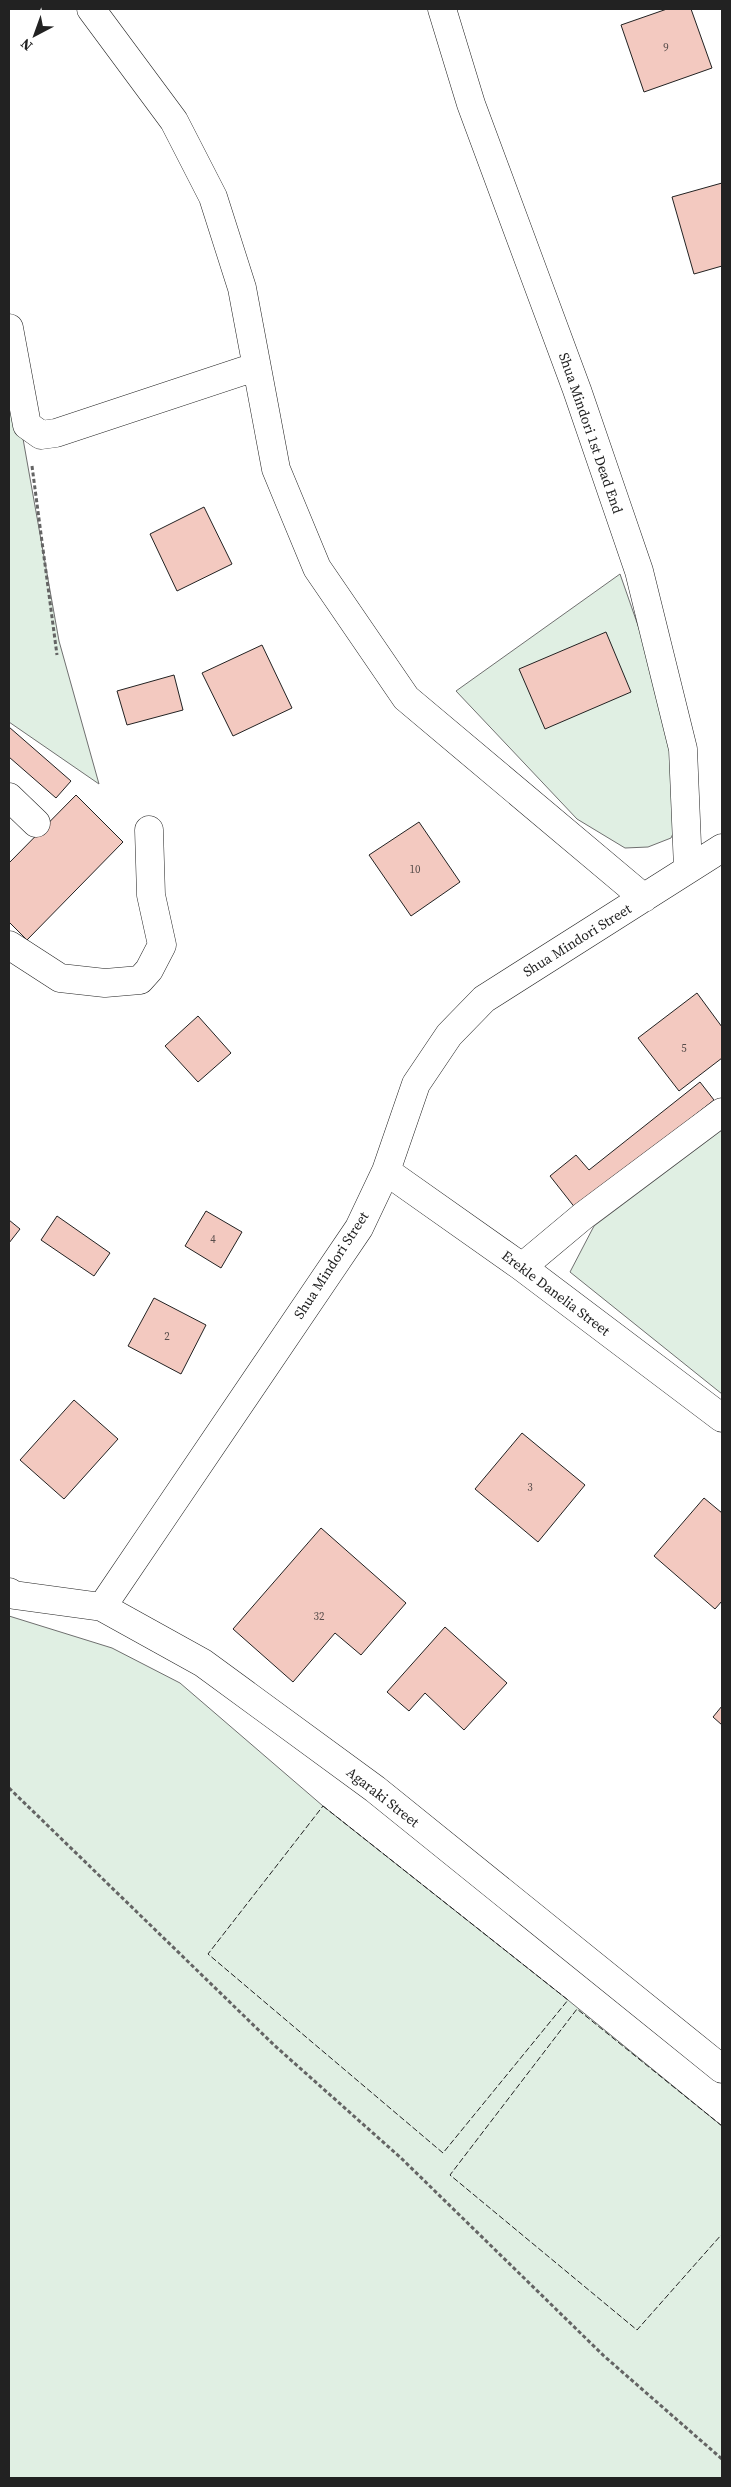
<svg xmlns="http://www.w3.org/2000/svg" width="731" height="2487" viewBox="0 0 731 2487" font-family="'Source Serif 4',serif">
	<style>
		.green { fill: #e0efe3; stroke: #6f6f6f }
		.building { fill: #f3c9c0; stroke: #222 }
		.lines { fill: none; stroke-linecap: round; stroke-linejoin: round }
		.minor-casing { stroke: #222; stroke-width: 29 }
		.path { stroke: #646464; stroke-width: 3; stroke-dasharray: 4 2.5; stroke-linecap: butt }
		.minor { stroke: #fff; stroke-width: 28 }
		.fence { stroke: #222; stroke-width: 1; stroke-dasharray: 6 2.5; stroke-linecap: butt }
		.labels { text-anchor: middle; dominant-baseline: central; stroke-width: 4; stroke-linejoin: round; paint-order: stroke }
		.number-label { font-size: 11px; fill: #564c4a }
		.street-label { font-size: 14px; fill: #222; stroke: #fff }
	</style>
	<rect width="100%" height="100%" fill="#fff"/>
	<path class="green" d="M9 360 59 641 99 784 9 722Z
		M620 574 671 720 685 807 671 838 648 847 625 848 577 819 456 691Z
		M722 1130V1394L570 1272 594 1226Z
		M9 1616 112 1648 180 1683 323 1806 568 2000 722 2126V2478H9Z"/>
	<path class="building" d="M667 9H691L712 68 644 92 621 25Z
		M722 183V266L694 274 672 197Z
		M204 507 232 564 177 591 150 534Z
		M606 632 631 692 545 729 519 669Z
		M262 645 292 708 233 736 202 673Z
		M174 675 183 710 127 725 117 691Z
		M9 727 71 781 56 798 9 757Z
		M76 795 123 842 27 940 9 922V863Z
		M419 822 460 882 411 916 369 855Z
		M697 993 722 1027V1058L679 1091 638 1038Z
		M198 1016 231 1053 198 1082 165 1046Z
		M700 1082 714 1100 576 1209 550 1176 576 1155 589 1170Z
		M206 1211 242 1232 221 1268 185 1246Z
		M57 1216 110 1253 94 1276 41 1240Z
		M9 1220 20 1229 9 1243Z
		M154 1298 206 1325 181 1374 128 1346Z
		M74 1400 118 1439 64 1499 20 1460Z
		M522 1433 585 1485 538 1542 475 1489Z
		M704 1498 722 1513V1601L715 1609 654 1556Z
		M321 1528 406 1603 361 1655 335 1633 293 1682 233 1629Z
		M445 1627 507 1683 464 1730 425 1693 409 1711 387 1692Z
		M722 1706V1725L713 1717Z"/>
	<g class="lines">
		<defs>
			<path id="minor" d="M91 9 174 121 213 197 242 288 276 469 317 568 406 698 644 898
				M442 9 471 104 577 390 639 571 683 749 688 868
				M9 328 27 425 41 435 56 433 255 367
				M9 797 36 823
				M9 945 60 978 105 983 140 980 149 970 162 945 151 895 149 830
				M386 1171 522 1267 722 1418
				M522 1267 583 1216 722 1112
				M9 1592 14 1595 102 1607 203 1663 375 1789 722 2069
				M102 1607 359 1228 386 1171 416 1084 449 1035 484 999 722 848"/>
		</defs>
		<use href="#minor" class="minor-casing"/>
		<path class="path" d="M32 466 57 655
			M9 1788 274 2045 401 2158 604 2356 722 2459"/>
		<use href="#minor" class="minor"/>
		<path class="fence" d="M323 1806 568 2000 443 2153 208 1954Z
			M722 2126 577 2009 450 2175 637 2330 722 2234"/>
	</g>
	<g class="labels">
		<g class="number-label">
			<text x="666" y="47">9</text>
			<text x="415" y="869">10</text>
			<text x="684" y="1048">5</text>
			<text x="213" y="1239">4</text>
			<text x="167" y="1336">2</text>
			<text x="530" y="1487">3</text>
			<text x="319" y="1616">32</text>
		</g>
		<g class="street-label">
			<text transform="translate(591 433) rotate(71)">Shua Mindori 1st Dead End</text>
			<text transform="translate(577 940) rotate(-32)">Shua Mindori Street</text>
			<text transform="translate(331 1265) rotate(-57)">Shua Mindori Street</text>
			<text transform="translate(556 1293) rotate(37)">Erekle Danelia Street</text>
			<text transform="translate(383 1797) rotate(38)">Agaraki Street</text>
		</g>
	</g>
	<rect width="731" height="2487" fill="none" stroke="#222222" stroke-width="20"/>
	<g transform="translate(35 35) rotate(221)" stroke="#ffffff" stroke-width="4" paint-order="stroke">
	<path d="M0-4L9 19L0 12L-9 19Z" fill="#222222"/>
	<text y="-8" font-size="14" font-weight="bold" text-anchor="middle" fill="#222222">N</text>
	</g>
</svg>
